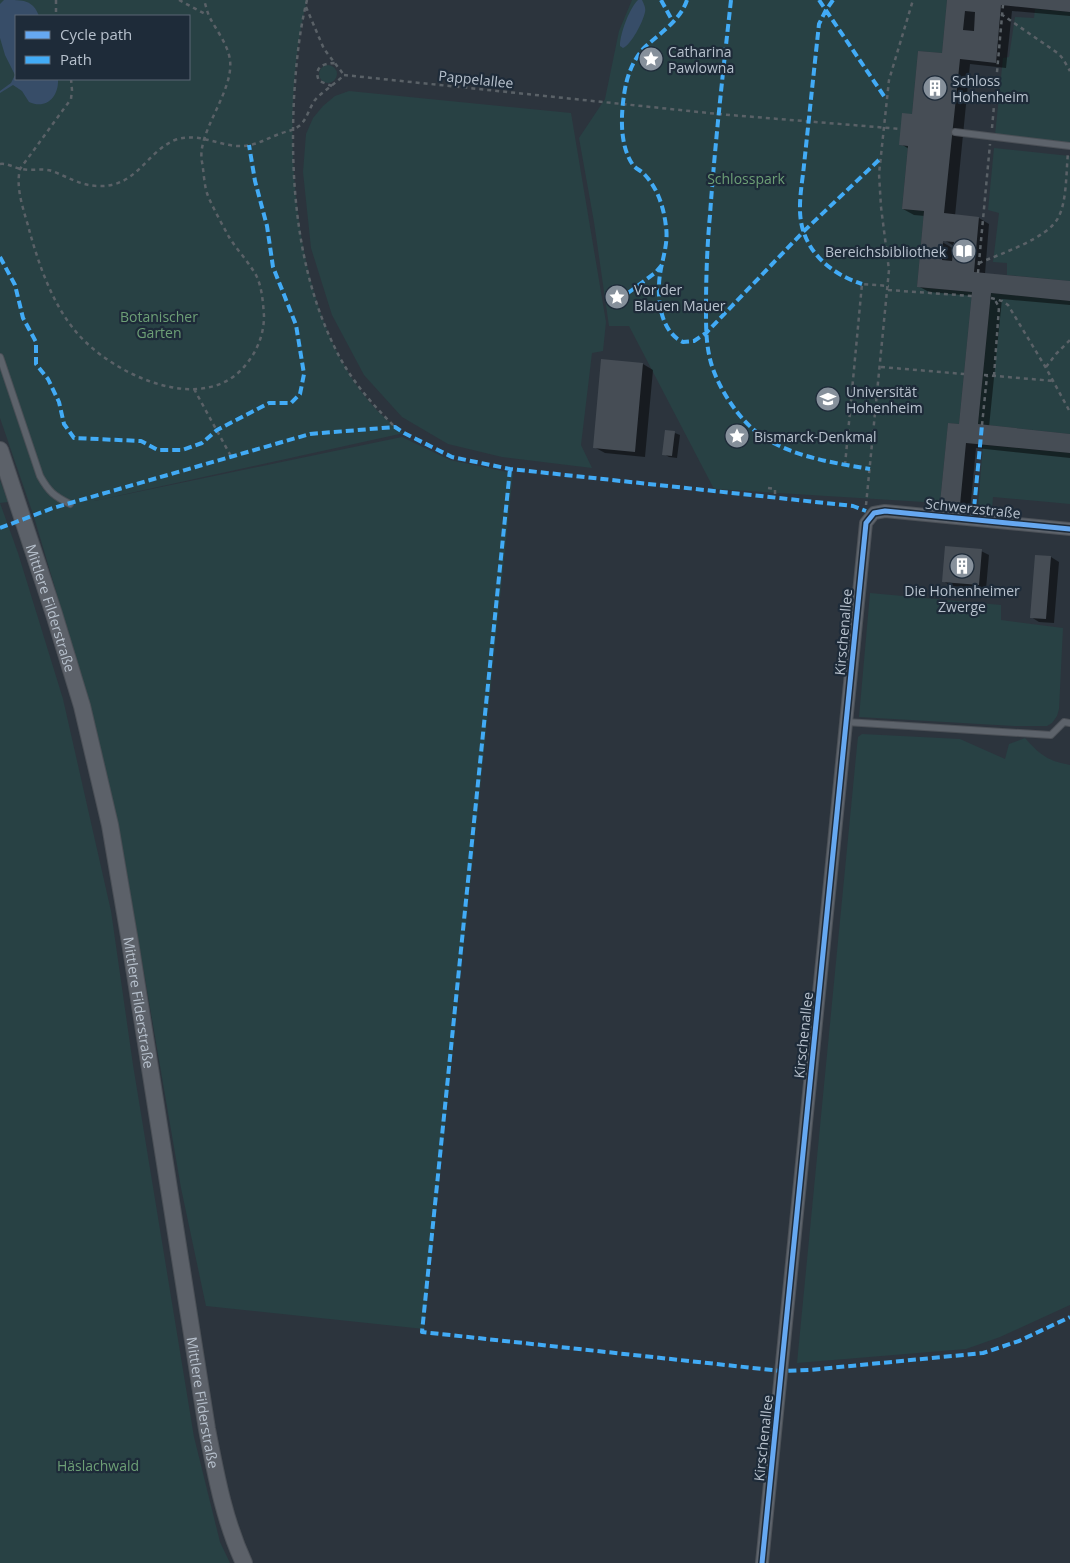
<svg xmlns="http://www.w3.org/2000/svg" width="1070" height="1563" viewBox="0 0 1070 1563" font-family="'Open Sans',sans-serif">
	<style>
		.green { fill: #284144; fill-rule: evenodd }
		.water { fill: #374d68 }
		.shadow { fill: #0007; fill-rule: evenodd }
		.building { fill: #464d55; fill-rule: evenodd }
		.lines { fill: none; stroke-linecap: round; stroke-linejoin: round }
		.lane-casing { stroke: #4b5057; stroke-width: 8 }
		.street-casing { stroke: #4b5057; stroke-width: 14 }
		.secondary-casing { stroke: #4b5057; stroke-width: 18 }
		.path { stroke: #5a6167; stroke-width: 2.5; stroke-dasharray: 4 4; stroke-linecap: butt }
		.lane { stroke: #5d636b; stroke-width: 6 }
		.street { stroke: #5d636b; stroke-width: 12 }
		.secondary { stroke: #5c6169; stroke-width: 16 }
		.quiet { stroke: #42abf6; stroke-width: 4; stroke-dasharray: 8 4; stroke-linecap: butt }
		.cycleway-casing { stroke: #1e2b39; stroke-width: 8 }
		.cycleway { stroke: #66a8f1; stroke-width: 5 }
		.labels { text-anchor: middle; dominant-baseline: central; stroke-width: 4.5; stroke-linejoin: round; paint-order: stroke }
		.poi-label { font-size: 14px; fill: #b7c1cd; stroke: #1e2b39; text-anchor: start }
		.street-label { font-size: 14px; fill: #b7c1cd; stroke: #1e2b39 }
		.park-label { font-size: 14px; fill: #6d9f76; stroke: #1e2b39 }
	</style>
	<rect width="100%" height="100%" fill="#2c343d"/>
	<path class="green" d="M0 0H307C276 123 289 355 404 433L94 501 402 437 450 460 513 473 424 1329 206 1306 181 1188 119 827 82 679 34 517 0 418ZM16 16H189V79H16Z
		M632 0H947L942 53 918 51 912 114 899 145 908 146 902 209 924 211 917 287 972 292 959 424 948 423 940 503 714 489 629 326H609L594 222 579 138 605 99 619 31Z
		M1035 9 1070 12V144L995 135 1003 58 1009 57 1015 17 1034 18Z
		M319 74a9 9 0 1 1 18 0a9 9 0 1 1-18 0Z
		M349 91 571 113 606 322 603 351 592 353 581 445 592 468 502 457 448 444 402 417 364 375 332 315 311 248 303 172 306 134 313 118 323 106 335 96Z
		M994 148 1070 156V281L1007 275V263L993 262 999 213 988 210Z
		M991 293 1070 301V434L978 424Z
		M983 445 1070 453V504L993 497 992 509 978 506Z
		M0 480 8 502 0 503 18 553 63 699 111 911 133 1065 194 1437 220 1542 230 1563H0Z
		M870 593 1001 605V620L1063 628 1059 709 1057 716 1052 723 1047 726H1014L859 717Z
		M862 734 960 739 1005 759 1009 744 1025 738C1040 755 1048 761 1070 765V1305L1000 1337 966 1349 797 1363 857 746 858 737Z"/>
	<path class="water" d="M4 0C24 0 33 0 39 16H16V79H58C59 96 47 110 29 102L22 91 13 85 0 93V91L11 83 15 75 5 55 0 38V4Z
		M638 0H642C644 4 646 8 645 12 643 22 631 45 623 48L620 46C620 34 629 9 638 0Z"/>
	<path class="shadow" d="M949 0H1070V16L1012 11 1006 68 970 64 955 216 979 218 989 224 985 274 1070 282V305L1002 299 989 427 1070 436V458L976 448 970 511 952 509 941 503 960 425 973 296 929 292 918 286 925 216 914 215 903 209 909 149 901 144 943 54ZM939 237 954 246V249L937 239Z
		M643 364 653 370 645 457 605 453 594 447Z
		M675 433 680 435 677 458 669 457 664 454Z
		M981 551 989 555 986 589 951 586 943 581Z
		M1051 557 1059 562 1054 623 1039 622 1031 617Z"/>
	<path class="building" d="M947 0H1070V12L1001 5 996 63 960 59 944 213 979 217 974 272 1070 281V301L991 293 978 424 1070 434V453L966 443 960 505 940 503 948 423 959 424 972 292 917 287 924 211 902 209 908 146 899 145 902 113 912 114 918 51 942 53ZM965 11 975 12 974 31 963 30ZM943 241 954 242 952 261 942 260Z
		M601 359 643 363 635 452 593 448Z
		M665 430 675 431 672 456 662 455Z
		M945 546 982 549 979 585 942 582Z
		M1035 555 1051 556 1046 619 1030 618Z"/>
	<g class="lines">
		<defs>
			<path id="lane" d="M955 132 1070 146
				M0 357 40 476C49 492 54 496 70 504
				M846 722 1051 735 1064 722 1070 723"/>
			<path id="street" d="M762 1563 866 523 874 513 885 511 1070 529"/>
			<g id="secondary">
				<path id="s1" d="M0 450 54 614 82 706 110 825 130 942 207 1429C216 1475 224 1520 244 1563"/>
			</g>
		</defs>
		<use href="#lane" class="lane-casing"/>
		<use href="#street" class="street-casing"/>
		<use href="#secondary" class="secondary-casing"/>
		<path class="path" d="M56 0V16
			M179 0 207 15
			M307 0C299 32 296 65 294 98 290 181 297 270 334 346 349 378 370 402 395 427
			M306 7 324 49 344 75
			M1001 14 1059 54 1063 59 1070 71
			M344 75 718 114 901 129
			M71 79 72 90 71 99 20 169C15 190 25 213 30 233 40 268 53 305 77 333 113 375 206 419 248 362 258 349 264 333 264 316 263 302 262 287 256 275 248 261 237 250 229 237 222 224 214 210 208 196 204 186 204 173 202 162 196 133 234 92 230 60 228 45 217 31 210 18 207 12 206 6 204 0
			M332 86 319 81C313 67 324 63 335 63
			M992 128 1003 5
			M0 164C8 163 14 168 22 169 31 171 43 168 52 171 68 177 81 186 99 186 137 187 146 152 175 140 198 132 216 145 238 146 255 147 267 138 282 133 288 131 294 130 299 126 307 120 309 108 315 100 323 91 335 84 344 75
			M979 263C1000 254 1048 238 1058 218 1067 202 1066 172 1068 153
			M978 273 990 144
			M888 290 972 296
			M991 298 1002 301 1008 305 1046 368 1070 412
			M881 367 964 374
			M1046 367 1056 354 1070 340
			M984 375 1054 381
			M994 376 999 307 995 300
			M194 389 232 458
			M982 425 987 376
			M845 465 862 284 889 286
			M768 488 775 489V498
			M866 505 889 270 881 207 879 174 889 80 913 0"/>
		<use href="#lane" class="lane"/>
		<use href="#street" class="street"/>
		<use href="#secondary" class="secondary"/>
		<path class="quiet" d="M661 0 673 22
			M687 0C680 21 660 33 645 47 635 57 629 71 626 84 621 108 618 144 633 165 636 169 642 171 645 175 658 189 664 208 666 227 669 247 659 266 659 286 658 306 663 333 683 342L694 341 706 333 803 232 881 158
			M731 0C723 72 715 143 710 215 707 247 706 278 706 310 706 326 706 343 710 359 716 385 739 421 762 436 793 457 834 463 870 469
			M819 0 886 99
			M833 0 826 10 819 24C814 70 809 118 804 165 802 186 796 212 804 233 813 259 837 276 862 284
			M0 257 15 285 23 318 36 342V364L48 379 59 402 64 424 74 438 141 441 158 450H182L202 443 217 430 269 403H291L300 394 304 374 296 325 273 267 267 226 255 181 249 145
			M628 293 655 273 662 265
			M510 469 422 1332 781 1371 809 1370 983 1353 1019 1341 1070 1317
			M973 519 982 425
			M0 528 53 508 310 434 395 427 404 433 452 457 510 469 853 506 866 511"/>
		<defs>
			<path id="cycleway" d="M762 1563 866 523 874 513 885 511 1070 529"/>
		</defs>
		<use href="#cycleway" class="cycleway-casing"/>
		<use href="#cycleway" class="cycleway"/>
	</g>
	<defs>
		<symbol id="sight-disc" viewBox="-11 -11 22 22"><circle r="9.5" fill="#86909b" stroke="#1e2b39"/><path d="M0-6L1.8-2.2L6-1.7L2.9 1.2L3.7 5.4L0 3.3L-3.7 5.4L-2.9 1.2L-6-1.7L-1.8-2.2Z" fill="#fff"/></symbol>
		<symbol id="building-disc" viewBox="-11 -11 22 22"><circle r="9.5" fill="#86909b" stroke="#1e2b39"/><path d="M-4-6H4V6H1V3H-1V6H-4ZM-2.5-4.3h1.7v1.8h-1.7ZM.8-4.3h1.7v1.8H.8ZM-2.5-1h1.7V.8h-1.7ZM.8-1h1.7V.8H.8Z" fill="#fff"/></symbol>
		<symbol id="library-disc" viewBox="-11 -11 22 22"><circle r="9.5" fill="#86909b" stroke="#1e2b39"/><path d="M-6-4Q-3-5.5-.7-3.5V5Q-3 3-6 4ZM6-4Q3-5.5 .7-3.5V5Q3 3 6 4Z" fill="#fff"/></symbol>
		<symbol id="university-disc" viewBox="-11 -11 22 22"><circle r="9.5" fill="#86909b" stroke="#1e2b39"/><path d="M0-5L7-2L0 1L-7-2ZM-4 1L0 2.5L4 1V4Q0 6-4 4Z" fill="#fff"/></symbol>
	</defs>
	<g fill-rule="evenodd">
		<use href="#sight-disc" x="637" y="45" width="28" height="28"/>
		<use href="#building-disc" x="921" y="74" width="28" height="28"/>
		<use href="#library-disc" x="950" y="237" width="28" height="28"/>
		<use href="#sight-disc" x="603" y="283" width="28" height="28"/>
		<use href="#university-disc" x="814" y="385" width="28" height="28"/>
		<use href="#sight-disc" x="723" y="422" width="28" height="28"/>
		<use href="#building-disc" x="948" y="552" width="28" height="28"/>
	</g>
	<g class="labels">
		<g class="poi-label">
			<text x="668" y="51">Catharina<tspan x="668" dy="16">Pawlowna</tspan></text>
			<text x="952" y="80">Schloss<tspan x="952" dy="16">Hohenheim</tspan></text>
			<text x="946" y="251" text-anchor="end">Bereichsbibliothek</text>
			<text x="634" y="289">Vor der<tspan x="634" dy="16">Blauen Mauer</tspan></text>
			<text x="846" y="391">Universität<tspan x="846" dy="16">Hohenheim</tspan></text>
			<text x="754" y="436">Bismarck-Denkmal</text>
			<text x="962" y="590" text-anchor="middle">Die Hohenheimer<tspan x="962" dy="16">Zwerge</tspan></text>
		</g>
		<g class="street-label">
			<text transform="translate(476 79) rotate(6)">Pappelallee</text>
			<text transform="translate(973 508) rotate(6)">Schwerzstraße</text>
			<text stroke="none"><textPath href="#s1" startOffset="166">Mittlere Filderstraße</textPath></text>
			<text transform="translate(843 632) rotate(-85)">Kirschenallee</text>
			<text stroke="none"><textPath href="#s1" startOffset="571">Mittlere Filderstraße</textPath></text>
			<text transform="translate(803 1035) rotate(-84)">Kirschenallee</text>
			<text stroke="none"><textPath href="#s1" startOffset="976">Mittlere Filderstraße</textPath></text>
			<text transform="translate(763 1438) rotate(-84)">Kirschenallee</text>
		</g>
		<g class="park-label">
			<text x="746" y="178">Schlosspark</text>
			<text x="159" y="316">Botanischer<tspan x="159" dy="16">Garten</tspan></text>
			<text x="98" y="1465">Häslachwald</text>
		</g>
	</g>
	<rect x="15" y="15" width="175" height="65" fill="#1e2b39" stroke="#5b6774"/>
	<rect x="25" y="31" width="25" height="8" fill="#66a8f1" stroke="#5b6774"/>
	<text x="60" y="40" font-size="15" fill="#b7c1cd">Cycle path</text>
	<rect x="25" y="56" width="25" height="8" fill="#42abf6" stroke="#5b6774"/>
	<text x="60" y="65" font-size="15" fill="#b7c1cd">Path</text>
</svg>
